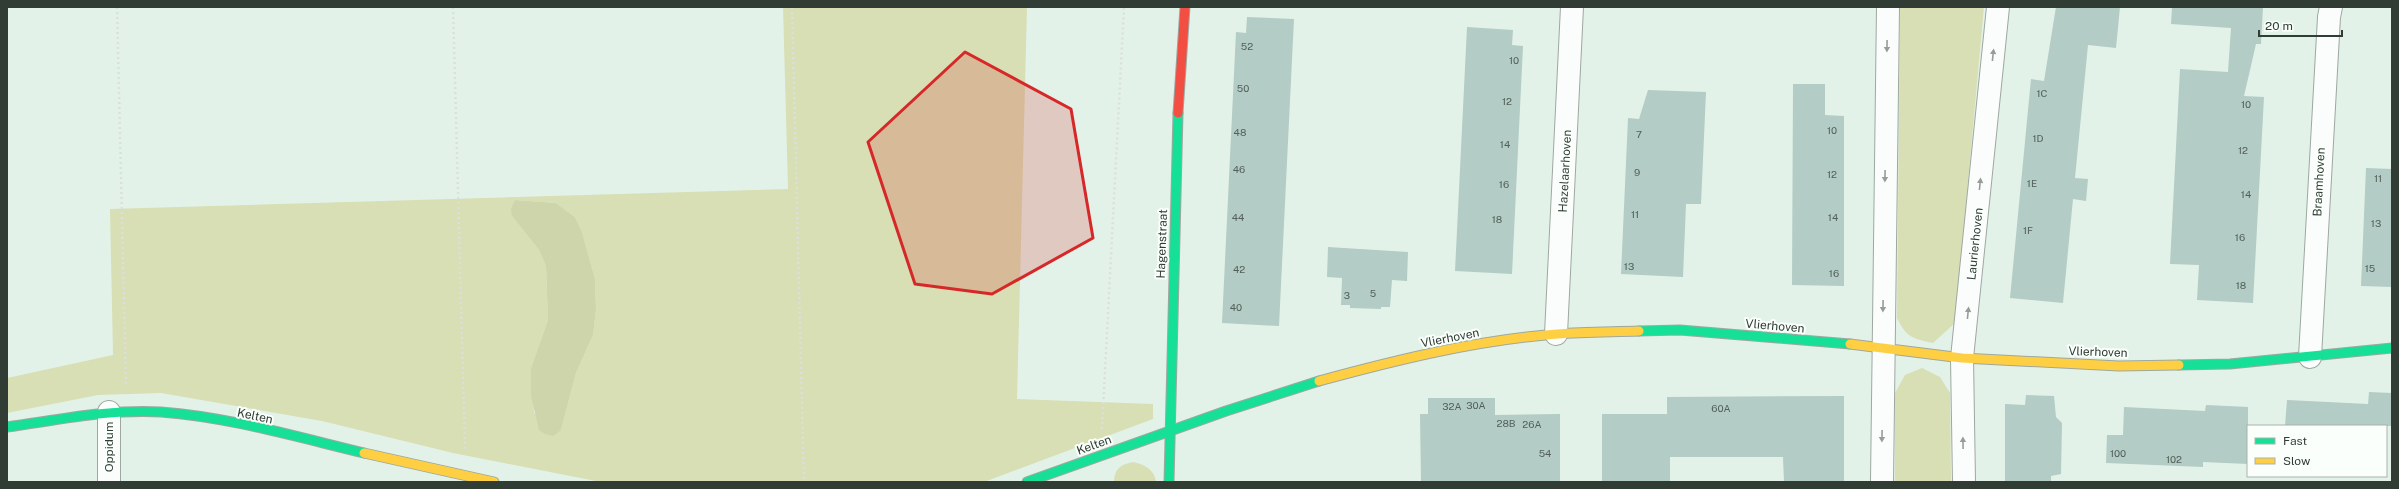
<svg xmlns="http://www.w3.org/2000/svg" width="2399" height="489" viewBox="0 0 2399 489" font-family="'Public Sans',sans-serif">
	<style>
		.green { fill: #d8dfb4; fill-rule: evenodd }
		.forest { fill: #ced5aa }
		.building { fill: #b3ccc5 }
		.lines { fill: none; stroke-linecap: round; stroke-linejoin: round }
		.street-casing { stroke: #9da8a0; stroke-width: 24 }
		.fast-casing { stroke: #9da8a0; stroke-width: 11 }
		.slow-casing { stroke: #9da8a0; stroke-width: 11 }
		.jam-casing { stroke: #9da8a0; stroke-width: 11 }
		.path { stroke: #dbdfdd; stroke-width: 2.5; stroke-dasharray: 2 3; stroke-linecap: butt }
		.street { stroke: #fbfdfc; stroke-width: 22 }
		.fast { stroke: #16e098; stroke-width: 9 }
		.slow { stroke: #ffcf43; stroke-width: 9 }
		.jam { stroke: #f24e42; stroke-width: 9 }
		.oneway { fill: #969c98 }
		.marked { fill: #d62828; fill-opacity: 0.2; stroke: #d62828; stroke-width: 3; stroke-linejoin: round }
		.labels { text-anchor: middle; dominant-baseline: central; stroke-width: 4; stroke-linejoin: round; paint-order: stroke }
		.number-label { font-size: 10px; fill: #526059 }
		.street-label { font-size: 12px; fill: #313c35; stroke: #fafffb }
	</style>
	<rect width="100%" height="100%" fill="#e3f2e8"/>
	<path class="green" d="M783 7H1027L1017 399 1153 404V419L984 482H601L453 453 322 421 161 393 98 395 7 413V378L113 355 110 209 788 189ZM515 200 556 203 575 217 582 232 595 279 596 310 593 335 576 373 561 430 534 413 531 368 548 320 546 266 539 250 512 216Z
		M1900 7H1984L1955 323 1933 343C1913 339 1906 337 1897 318Z
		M1922 368 1940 377 1950 393 1951 482H1895V393L1905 375Z
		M1133 462C1144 464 1155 470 1156 482H1114C1114 469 1121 464 1133 462Z"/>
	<path class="forest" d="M515 200 556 203 575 217 582 232 595 279 596 310 593 335 576 373 561 430 553 436 545 434 539 430 531 396V368L548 320 546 266 539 250 512 216 511 209Z"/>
	<path class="building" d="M2056 7H2120L2116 48 2088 45 2075 178 2088 179 2086 201 2073 199 2063 303 2010 298 2031 79 2044 81Z
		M2172 7H2263L2261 44H2256L2244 96 2264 97 2253 303 2197 300 2199 265 2170 264 2180 69 2228 72 2231 28 2171 24Z
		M1247 17 1294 19 1279 326 1222 323 1236 32 1246 33Z
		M1467 27 1513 30 1512 45 1523 46 1512 274 1455 271Z
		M1793 84H1825V115L1844 116V286L1792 285Z
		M1648 90 1706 92 1701 204H1686L1683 277 1621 274 1628 118 1639 119Z
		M2366 168 2392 169V287L2361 286Z
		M1328 247 1408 252 1407 281 1392 280 1390 307H1381V309L1350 308V305H1341L1342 278 1327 277Z
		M2369 392 2392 393V426H2285L2287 400 2368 404Z
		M2026 395 2054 396 2056 417 2062 423 2061 474 2051 476V482H2005V404L2025 405Z
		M1844 396V482H1784L1783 457H1670V482H1602V414H1667V397Z
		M1428 398H1495V415L1560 414V482H1421L1420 414H1428Z
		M2206 405 2248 407V464L2203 462V467L2106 463 2107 435H2123L2124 407 2205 411Z"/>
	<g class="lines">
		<defs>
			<path id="street" d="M1556 334 1572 7
				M2310 357 2329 17 2331 7
				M109 412V482
				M1882 482 1888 7
				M1964 482 1962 358 1998 7"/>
			<path id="fast" d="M1639 331 1680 330 1850 344
				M2179 365 2230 364 2392 348
				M7 427C58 420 109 409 161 412 229 417 297 437 364 453
				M1027 482 1226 411 1319 381
				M1169 482 1178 113"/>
			<path id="slow" d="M1850 344 1962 358 2119 366 2179 365
				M1319 381C1396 360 1477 340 1557 334 1584 332 1611 332 1639 331
				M364 453 494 482"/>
			<path id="jam" d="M1178 113 1185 7"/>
		</defs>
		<use href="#street" class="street-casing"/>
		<use href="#fast" class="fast-casing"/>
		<use href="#slow" class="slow-casing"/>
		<use href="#jam" class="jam-casing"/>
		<path class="path" d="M117 7 126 386
			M453 7 465 450
			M792 7 804 482
			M1102 429 1124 7"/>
		<use href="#street" class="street"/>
		<use href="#fast" class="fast"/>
		<use href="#slow" class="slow"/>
		<use href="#jam" class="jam"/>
	</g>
	<defs><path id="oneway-solid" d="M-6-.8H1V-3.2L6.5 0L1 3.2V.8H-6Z"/></defs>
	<g class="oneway">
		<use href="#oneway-solid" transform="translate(1887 46) rotate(91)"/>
		<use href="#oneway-solid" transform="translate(1993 55) rotate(-84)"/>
		<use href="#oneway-solid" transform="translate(1885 176) rotate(91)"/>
		<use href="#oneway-solid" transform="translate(1980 184) rotate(-84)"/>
		<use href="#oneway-solid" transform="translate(1883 306) rotate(91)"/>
		<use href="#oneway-solid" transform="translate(1968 313) rotate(-84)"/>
		<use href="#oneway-solid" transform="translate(1882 436) rotate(91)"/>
		<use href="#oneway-solid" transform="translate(1963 443) rotate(-91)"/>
	</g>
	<path class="marked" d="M965 52 1071 109 1093 238 992 294 915 284 868 142Z"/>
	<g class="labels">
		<g class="number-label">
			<text x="1247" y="46">52</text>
			<text x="1514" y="60">10</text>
			<text x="1243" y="88">50</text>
			<text x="2042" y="93">1C</text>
			<text x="1507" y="101">12</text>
			<text x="2246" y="104">10</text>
			<text x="1832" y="130">10</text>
			<text x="1240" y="132">48</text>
			<text x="1639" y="134">7</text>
			<text x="2038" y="138">1D</text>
			<text x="1505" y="144">14</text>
			<text x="2243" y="150">12</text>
			<text x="1239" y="169">46</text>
			<text x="1637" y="172">9</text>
			<text x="1832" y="174">12</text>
			<text x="2378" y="178">11</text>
			<text x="2032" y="183">1E</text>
			<text x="1504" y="184">16</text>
			<text x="2246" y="194">14</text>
			<text x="1635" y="214">11</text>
			<text x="1238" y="217">44</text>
			<text x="1833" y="217">14</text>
			<text x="1497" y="219">18</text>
			<text x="2376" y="223">13</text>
			<text x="2028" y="230">1F</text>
			<text x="2240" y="237">16</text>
			<text x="1629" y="266">13</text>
			<text x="2370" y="268">15</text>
			<text x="1239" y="269">42</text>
			<text x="1834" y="273">16</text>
			<text x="2241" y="285">18</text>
			<text x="1373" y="293">5</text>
			<text x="1347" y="295">3</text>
			<text x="1236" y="307">40</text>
			<text x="1476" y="405">30A</text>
			<text x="1452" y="406">32A</text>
			<text x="1721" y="408">60A</text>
			<text x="1506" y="423">28B</text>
			<text x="1532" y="424">26A</text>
			<text x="1545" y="453">54</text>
			<text x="2118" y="453">100</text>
			<text x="2174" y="459">102</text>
		</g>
		<g class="street-label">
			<text transform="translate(1565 171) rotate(-87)">Hazelaarhoven</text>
			<text transform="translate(2319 182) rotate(-87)">Braamhoven</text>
			<text transform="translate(1162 244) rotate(-88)">Hagenstraat</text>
			<text transform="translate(1975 244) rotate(-84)">Laurierhoven</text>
			<text transform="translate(1775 326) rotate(5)">Vlierhoven</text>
			<text transform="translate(1450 338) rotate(-11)">Vlierhoven</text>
			<text transform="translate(2098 352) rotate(2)">Vlierhoven</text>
			<text transform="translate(255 416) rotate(12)">Kelten</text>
			<text transform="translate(1094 445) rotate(-20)">Kelten</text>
			<text transform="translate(109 447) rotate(-90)">Oppidum</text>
		</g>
	</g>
	<rect width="2399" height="489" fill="none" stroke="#313c35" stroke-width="16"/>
	<rect x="2247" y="425" width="140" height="52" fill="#fafffb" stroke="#aab1ac"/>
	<rect x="2255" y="438" width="20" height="6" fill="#16e098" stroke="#aab1ac"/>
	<text x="2283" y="445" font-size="12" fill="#313c35">Fast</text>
	<rect x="2255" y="458" width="20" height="6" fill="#ffcf43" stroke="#aab1ac"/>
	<text x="2283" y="465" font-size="12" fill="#313c35">Slow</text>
	<path d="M2259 30v6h83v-6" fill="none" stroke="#313c35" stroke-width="2"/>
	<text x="2265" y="30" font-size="12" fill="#313c35" stroke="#fafffb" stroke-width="3" paint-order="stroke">20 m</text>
</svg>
